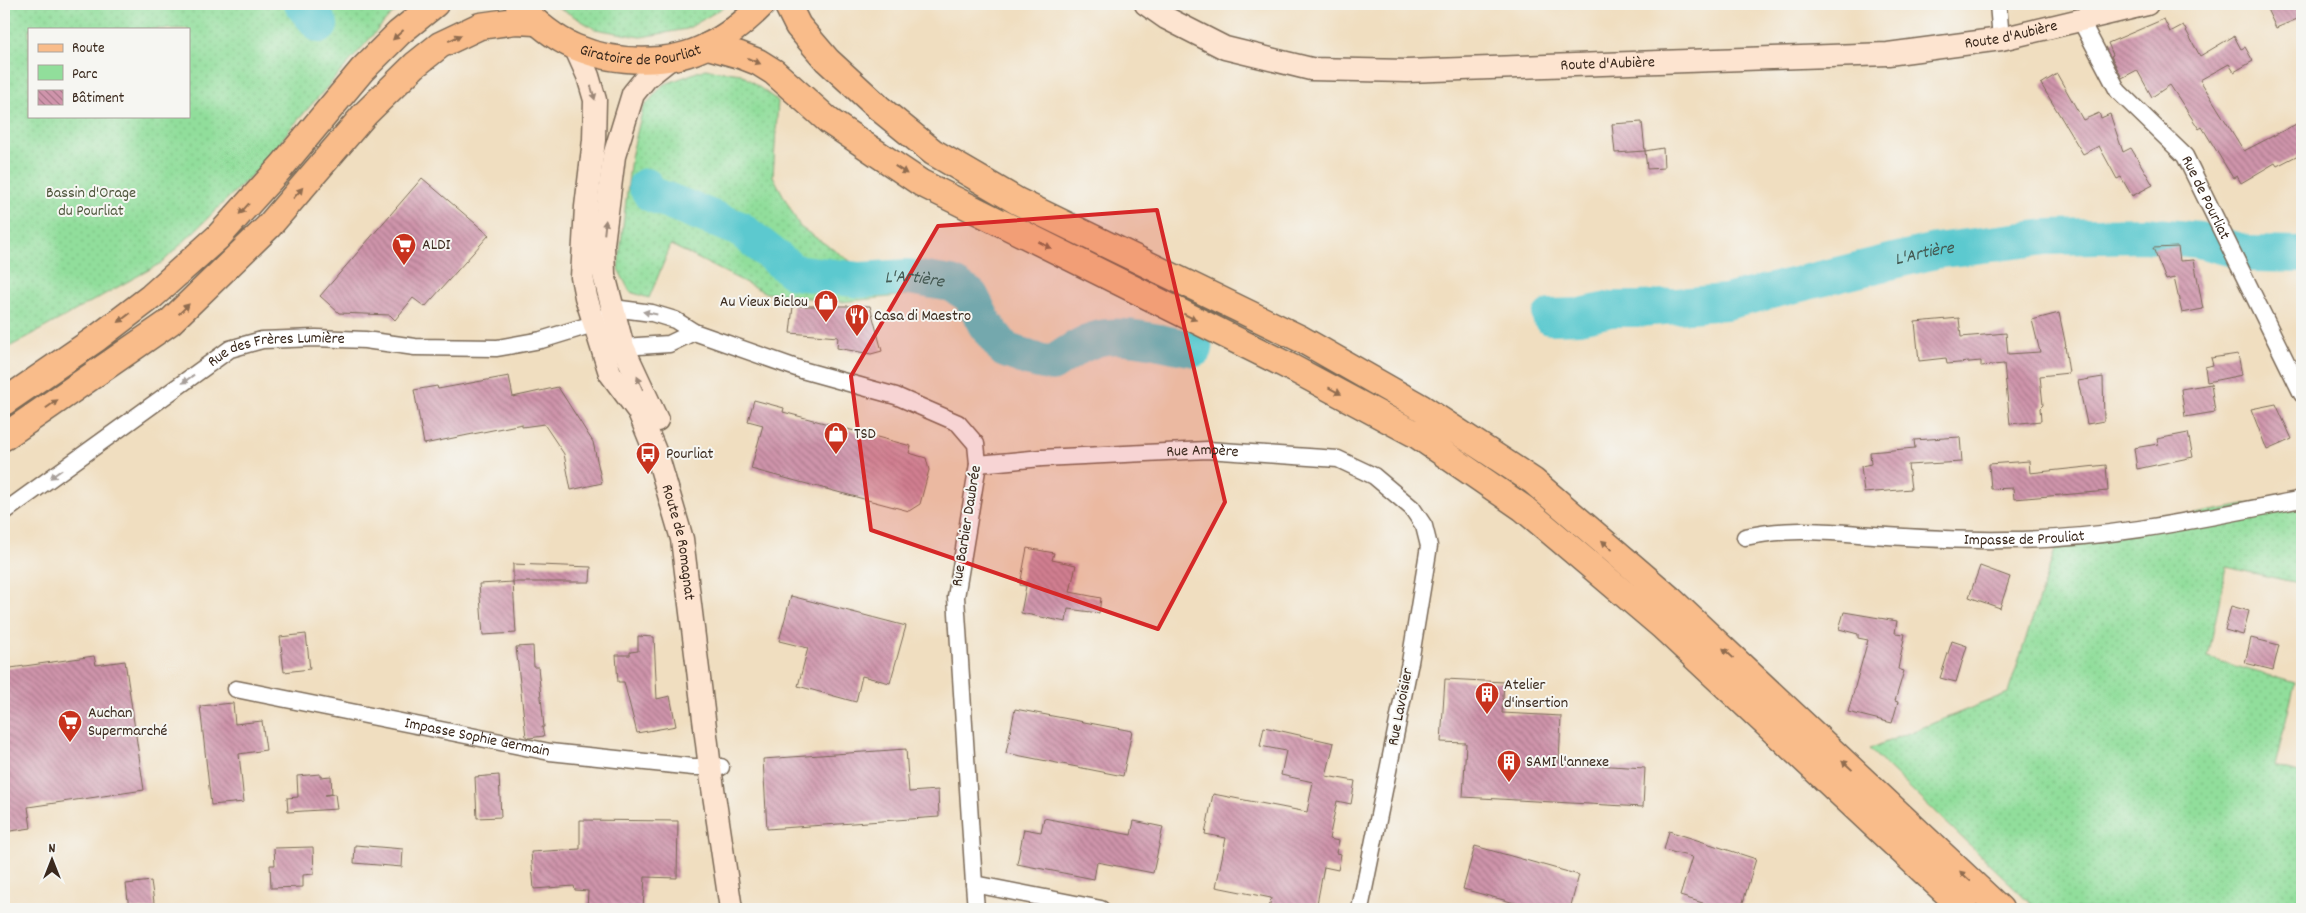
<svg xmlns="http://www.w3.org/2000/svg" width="2306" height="913" viewBox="0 0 2306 913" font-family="Dekko,sans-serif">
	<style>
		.green { fill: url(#green-dots); stroke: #66845c; fill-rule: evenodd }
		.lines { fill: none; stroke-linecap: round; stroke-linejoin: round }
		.river { stroke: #5cc9cf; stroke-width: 36 }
		.building { fill: url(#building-back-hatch) }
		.minor-casing { stroke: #7a6957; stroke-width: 19 }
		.secondary-casing { stroke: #7a6957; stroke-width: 25 }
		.primary-casing { stroke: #7a6957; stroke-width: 28 }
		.trunk-casing { stroke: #7a6957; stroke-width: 29 }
		.minor { stroke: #fff; stroke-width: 16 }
		.secondary { stroke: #fde4d0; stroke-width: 22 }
		.primary { stroke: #f9bc8a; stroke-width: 25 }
		.trunk { stroke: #f9bc8a; stroke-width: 26 }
		.oneway { fill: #906c4f }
		.oneway2 { fill: #9c8777 }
		.oneway3 { fill: #a79f9a }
		.marked { fill: #d62828; fill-opacity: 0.2; stroke: #d62828; stroke-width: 4; stroke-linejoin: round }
		.labels { text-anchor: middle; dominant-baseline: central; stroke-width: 4; stroke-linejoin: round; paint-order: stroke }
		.street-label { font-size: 16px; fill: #3b2a1e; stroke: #f6f6f2 }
		.park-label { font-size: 16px; fill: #50573d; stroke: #f6f6f2 }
		.poi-label { font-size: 16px; fill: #3b2a1e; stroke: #f6f6f2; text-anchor: start }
		.water-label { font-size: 18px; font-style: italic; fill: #455a53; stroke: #f6f6f2 }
	</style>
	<defs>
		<pattern id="green-dots" width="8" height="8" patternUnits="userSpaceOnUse" patternTransform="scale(1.25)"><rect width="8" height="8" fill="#91de9b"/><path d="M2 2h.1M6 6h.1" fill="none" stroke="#7ebf85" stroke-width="1.8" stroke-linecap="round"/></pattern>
		<pattern id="building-back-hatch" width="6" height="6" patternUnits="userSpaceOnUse" patternTransform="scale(1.25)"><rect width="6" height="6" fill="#cf94ab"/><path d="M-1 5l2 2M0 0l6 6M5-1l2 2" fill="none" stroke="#a9798b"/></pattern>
	</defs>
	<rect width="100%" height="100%" fill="#f6f6f2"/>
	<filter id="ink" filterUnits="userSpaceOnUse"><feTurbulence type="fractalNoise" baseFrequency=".02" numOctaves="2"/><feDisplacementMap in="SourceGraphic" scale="10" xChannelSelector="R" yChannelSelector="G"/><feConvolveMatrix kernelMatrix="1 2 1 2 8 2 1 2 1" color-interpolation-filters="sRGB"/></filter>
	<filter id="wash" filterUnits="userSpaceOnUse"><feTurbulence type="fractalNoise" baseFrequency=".0096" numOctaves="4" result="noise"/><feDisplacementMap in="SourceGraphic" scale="20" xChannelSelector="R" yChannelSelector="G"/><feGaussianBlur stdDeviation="1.12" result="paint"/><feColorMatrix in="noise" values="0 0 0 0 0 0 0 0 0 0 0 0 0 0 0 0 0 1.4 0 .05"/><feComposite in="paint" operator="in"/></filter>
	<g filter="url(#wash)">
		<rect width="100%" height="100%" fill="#f0dec0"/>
		<path class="green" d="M4 4H406L389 17 290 129 267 160 163 262 4 350ZM29 29H189V116H29Z
			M553 4H729L687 29 641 37 595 29Z
			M705 69 741 74 778 101 773 176 800 227 862 269 908 295 842 302 766 293 671 245 649 298 630 292 618 269 631 157 643 108 663 85Z
			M2302 495V584L2226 567 2208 658 2295 683 2275 766 2302 774V909H2037L1869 749 2008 693 2059 538Z"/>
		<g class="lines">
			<g class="river">
				<path d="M302 4 320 25"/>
				<path id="s1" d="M646 186 651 194 740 229 794 272 860 280 908 277 952 284 971 296 985 324 1005 350 1030 359 1052 364C1068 353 1087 339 1107 337 1131 334 1170 345 1195 349"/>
				<path id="s2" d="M1550 317 1580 316 1612 309H1640L1726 302 1935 251 2046 237 2145 235 2199 240 2252 254 2302 255"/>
			</g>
		</g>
		<g id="blocks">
			<path class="building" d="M2275 4H2297L2302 17 2276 28 2266 7Z
				M2164 19 2170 32 2183 25 2200 56 2234 36 2241 49 2245 47 2253 61 2234 72 2229 64 2200 80 2244 151 2302 121V153L2277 166 2275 163 2241 183 2237 176 2233 178 2202 127 2199 129 2170 85 2152 97 2137 70 2122 78 2111 56 2113 55 2108 43Z
				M2057 74 2083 120 2099 113 2101 118 2110 114 2123 152 2131 148 2153 185 2132 196 2121 177 2117 179 2099 146 2083 154 2041 84Z
				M1642 122 1645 151 1615 153 1612 124Z
				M1663 148 1664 168 1647 169 1645 151Z
				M422 178 489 235 425 307 413 298 395 320 390 315 339 313 320 296Z
				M2178 247 2180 261 2194 260 2203 309 2182 313 2174 278 2166 280 2153 248Z
				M793 306H870L882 351 871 354 837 348 838 337 790 333Z
				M2059 313 2066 346H2065L2069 373 2040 376 2043 405 2040 408 2041 421 2010 424 2004 364 1981 366V361L1947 364 1946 358 1919 361 1915 322 1959 318 1961 337 2006 333 2008 354 2040 352 2032 320Z
				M2238 354 2242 375 2207 382 2205 367 2213 365 2211 358Z
				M509 376 513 397 558 387 593 442 602 483 571 490 564 454 544 424 522 427V424L424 444 414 390 437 386 438 389Z
				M2103 377 2104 421 2087 424 2078 381Z
				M2211 384 2215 412 2185 417 2181 389Z
				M754 400 784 408 783 412 911 446 909 453 926 458 929 470 920 504 909 511 751 469 763 425 748 421Z
				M2276 404 2292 439 2267 450 2251 409Z
				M2188 433 2193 457 2137 469 2134 448 2158 444 2157 439Z
				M1960 437 1962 462 1908 465 1911 489 1864 493 1861 466 1871 464 1870 452 1915 448 1914 440Z
				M2029 461 2030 473 2106 465 2108 491 2014 499 2013 488 1991 489 1989 464Z
				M1027 548 1054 553 1052 560 1076 565 1070 592 1101 598 1099 613 1068 609 1066 622 1021 613 1026 586 1020 585Z
				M513 564 591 567 590 582H513Z
				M1980 566 2010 577 2000 608 1969 597Z
				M513 582 516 633 483 635 479 584Z
				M791 596 906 626 890 683 862 676 856 702 798 686 808 648 779 641Z
				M2231 606 2249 611 2243 635 2225 630Z
				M1844 612 1897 621 1895 633 1905 634 1898 669 1904 671 1895 701 1898 702 1892 723 1848 712 1868 640 1858 638V634L1839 629Z
				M306 634 310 669 284 672 280 637Z
				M638 636 654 637 657 699 670 696 676 726 637 733 624 682H618L616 655H630V652L638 651Z
				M2251 638 2279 645 2273 670 2245 663Z
				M1952 641 1967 646 1956 682 1940 678Z
				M533 646 534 667H538L544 727H542L544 736 529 738 526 737 516 647Z
				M94 656 96 665 125 661 144 790 28 807 31 828 4 832V669Z
				M1445 679 1504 682 1502 713 1561 716 1559 763 1645 768 1643 807 1463 797 1466 743 1441 742Z
				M233 703 235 724 262 721 266 750 239 754 244 802 211 805 200 706Z
				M1015 709 1132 731 1123 776 1006 753Z
				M1264 727 1334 743 1326 776 1355 781 1351 804 1337 801 1329 839 1339 841 1336 853 1341 854 1338 870 1324 867 1316 909H1269L1271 898 1216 887 1226 838 1205 834 1213 794 1307 812 1313 782 1281 775 1286 751 1260 746Z
				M906 749 909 792 938 790 939 817 767 829 763 759Z
				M320 774V777L331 776 332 794 325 795 335 794 337 809 288 812 287 798 298 797 297 776Z
				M499 775 501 817 477 818 475 777Z
				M1044 818 1131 835 1134 821 1163 827 1153 873 1097 862 1094 879 1017 864 1024 829 1041 832Z
				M580 820 678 821 677 878 645 877 643 909H587L588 891 575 890 574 886 534 889 531 852 580 849Z
				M1669 831 1756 859 1741 909H1722L1680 896 1692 857 1664 850Z
				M355 845 403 849 402 867 354 863Z
				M1475 846 1579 875 1570 909H1537L1463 889Z
				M313 847 314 874 303 875V887L271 888 270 865H275L274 848Z
				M151 881 155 909H129L126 884Z"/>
		</g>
	</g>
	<g filter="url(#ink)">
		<use href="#blocks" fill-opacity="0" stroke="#7a6957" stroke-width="1"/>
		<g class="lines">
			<defs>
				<g id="minor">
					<path d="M1998 4 2001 39"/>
					<path id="s3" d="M2081 21 2118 91 2185 156 2302 394"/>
					<path d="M618 339 623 347 669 344 694 332"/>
					<path id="s4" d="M978 464 1042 458 1207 450 1338 459 1374 476 1412 508 1424 526 1429 546 1410 662 1360 909"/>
					<path id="s5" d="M4 512 230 349 262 340 316 338 365 340 415 347 497 348 541 340 603 321 613 308 652 313 675 320 694 332 802 370 896 396 958 423 976 444 978 464 956 597 974 884 1101 909"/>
					<path id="s6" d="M1745 537C1789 527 1829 532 1873 535 1917 538 1962 541 2006 540 2106 540 2205 518 2302 499"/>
					<path id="s7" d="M236 689 550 752 693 767H721"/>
					<path d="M974 884 976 909"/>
				</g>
				<g id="secondary">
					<path id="s8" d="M1146 4 1166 18 1225 48 1311 69 1407 71 1888 54 2001 39 2147 4"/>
					<path id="s9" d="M575 47 588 76 595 100 594 140 586 207 582 277 586 297 610 373 639 412 659 461 682 539 710 768 731 909"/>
					<path d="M657 420 623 347 604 275 603 244 614 156 633 94 646 78 671 58"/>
				</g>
				<g id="primary">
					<path id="s10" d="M518 4C534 21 554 38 575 47 615 64 670 66 709 45 730 35 747 20 763 4"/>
				</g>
				<path id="trunk" d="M787 4 798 26 827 60 879 108 933 152 1017 201 1301 339 1422 408 1533 481 1670 599 2000 909
					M708 46 740 55 758 62 774 72 829 121 921 183 1294 369 1417 435 1523 508 1662 626 1964 909
					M4 402 97 338 151 297 218 237 282 166 362 70 399 33 435 4
					M4 437 170 322 269 226 365 114 415 65 440 45 480 26 516 21 535 22"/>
			</defs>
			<use href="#minor" class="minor-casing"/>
			<use href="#secondary" class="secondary-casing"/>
			<use href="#primary" class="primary-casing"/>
			<use href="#trunk" class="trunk-casing"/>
			<use href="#minor" class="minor"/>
			<use href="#secondary" class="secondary"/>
			<use href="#primary" class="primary"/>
			<use href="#trunk" class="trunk"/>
		</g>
		<defs><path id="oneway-solid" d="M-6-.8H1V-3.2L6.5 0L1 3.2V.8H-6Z" transform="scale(1.25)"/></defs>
		<g class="oneway">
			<use href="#oneway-solid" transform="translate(398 35) rotate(138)"/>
			<use href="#oneway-solid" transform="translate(455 38) rotate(-25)"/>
			<use href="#oneway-solid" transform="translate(754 61) rotate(24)"/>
			<use href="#oneway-solid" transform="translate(901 170) rotate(33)"/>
			<use href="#oneway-solid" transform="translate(298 193) rotate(-49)"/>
			<use href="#oneway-solid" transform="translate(244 209) rotate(132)"/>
			<use href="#oneway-solid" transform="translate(1045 245) rotate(26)"/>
			<use href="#oneway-solid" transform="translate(184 309) rotate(-44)"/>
			<use href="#oneway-solid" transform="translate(1190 317) rotate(26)"/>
			<use href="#oneway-solid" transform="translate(124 318) rotate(142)"/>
			<use href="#oneway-solid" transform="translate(1335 391) rotate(28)"/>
			<use href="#oneway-solid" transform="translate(52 404) rotate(-35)"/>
			<use href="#oneway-solid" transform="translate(1607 545) rotate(-139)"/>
			<use href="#oneway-solid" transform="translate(1728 653) rotate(-137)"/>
			<use href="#oneway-solid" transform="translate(1847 765) rotate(-137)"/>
			<use href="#oneway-solid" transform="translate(1965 876) rotate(-137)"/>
		</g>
		<g class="oneway2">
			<use href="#oneway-solid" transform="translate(593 93) rotate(74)"/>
			<use href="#oneway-solid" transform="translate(605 227) rotate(-84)"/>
			<use href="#oneway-solid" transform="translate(640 383) rotate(-114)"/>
		</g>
		<g class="oneway3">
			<use href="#oneway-solid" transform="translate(650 313) rotate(-169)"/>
			<use href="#oneway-solid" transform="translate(188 379) rotate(144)"/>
			<use href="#oneway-solid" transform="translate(56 474) rotate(144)"/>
		</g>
	</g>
	<path class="marked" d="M1157 210 1225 502 1158 629 871 530 851 376 938 226Z"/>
	<defs>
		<symbol id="supermarket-pin" viewBox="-11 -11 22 30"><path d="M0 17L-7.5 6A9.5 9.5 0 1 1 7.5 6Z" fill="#c8321e" stroke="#f6f6f2"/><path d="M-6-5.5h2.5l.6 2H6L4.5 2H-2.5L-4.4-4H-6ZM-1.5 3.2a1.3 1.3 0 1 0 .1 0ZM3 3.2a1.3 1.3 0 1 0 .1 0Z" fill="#fff"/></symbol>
		<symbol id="shop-pin" viewBox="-11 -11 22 30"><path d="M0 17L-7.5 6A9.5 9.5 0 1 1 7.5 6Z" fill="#c8321e" stroke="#f6f6f2"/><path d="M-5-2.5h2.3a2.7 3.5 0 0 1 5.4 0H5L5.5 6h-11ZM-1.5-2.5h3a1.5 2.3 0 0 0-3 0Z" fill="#fff"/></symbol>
		<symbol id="restaurant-pin" viewBox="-11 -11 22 30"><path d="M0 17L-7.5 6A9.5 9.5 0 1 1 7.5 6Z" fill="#c8321e" stroke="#f6f6f2"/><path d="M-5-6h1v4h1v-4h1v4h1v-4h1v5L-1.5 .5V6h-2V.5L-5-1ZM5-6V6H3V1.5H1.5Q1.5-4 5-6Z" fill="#fff"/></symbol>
		<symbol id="bus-pin" viewBox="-11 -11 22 30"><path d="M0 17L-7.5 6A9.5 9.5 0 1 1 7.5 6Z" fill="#c8321e" stroke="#f6f6f2"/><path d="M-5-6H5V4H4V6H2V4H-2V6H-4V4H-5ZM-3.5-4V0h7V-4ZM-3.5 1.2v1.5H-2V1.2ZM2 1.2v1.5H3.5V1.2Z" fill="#fff"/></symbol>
		<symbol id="building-pin" viewBox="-11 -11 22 30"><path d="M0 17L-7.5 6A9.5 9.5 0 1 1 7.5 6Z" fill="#c8321e" stroke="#f6f6f2"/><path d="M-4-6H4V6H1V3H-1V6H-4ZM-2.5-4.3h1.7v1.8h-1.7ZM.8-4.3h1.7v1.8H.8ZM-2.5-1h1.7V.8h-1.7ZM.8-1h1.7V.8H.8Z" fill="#fff"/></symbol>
	</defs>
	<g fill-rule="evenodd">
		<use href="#supermarket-pin" x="390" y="231" width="28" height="38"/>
		<use href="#shop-pin" x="812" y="288" width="28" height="38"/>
		<use href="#restaurant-pin" x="843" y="302" width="28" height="38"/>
		<use href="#shop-pin" x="822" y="420" width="28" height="38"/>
		<use href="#bus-pin" x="634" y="440" width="28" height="38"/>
		<use href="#building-pin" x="1473" y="680" width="28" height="38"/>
		<use href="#supermarket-pin" x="56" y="708" width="28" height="38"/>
		<use href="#building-pin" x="1495" y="748" width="28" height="38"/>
	</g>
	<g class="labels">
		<g class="street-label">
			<text stroke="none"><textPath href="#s8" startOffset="881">Route d'Aubière</textPath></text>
			<text stroke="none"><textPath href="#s10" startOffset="139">Giratoire de Pourliat</textPath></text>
			<text stroke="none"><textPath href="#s8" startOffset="476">Route d'Aubière</textPath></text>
			<text stroke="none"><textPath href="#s3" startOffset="219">Rue de Pourliat</textPath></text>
			<text stroke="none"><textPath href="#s5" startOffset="324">Rue des Frères Lumière</textPath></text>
			<text stroke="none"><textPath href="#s4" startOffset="225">Rue Ampère</textPath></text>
			<text transform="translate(967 526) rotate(-81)">Rue Barbier Daubrée</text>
			<text stroke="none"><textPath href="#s6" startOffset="280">Impasse de Prouliat</textPath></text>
			<text stroke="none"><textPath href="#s9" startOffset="520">Route de Romagnat</textPath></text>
			<text transform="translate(1401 707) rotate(-79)">Rue Lavoisier</text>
			<text stroke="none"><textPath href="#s7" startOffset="246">Impasse Sophie Germain</textPath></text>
		</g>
		<g class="park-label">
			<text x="91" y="193">Bassin d'Orage<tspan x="91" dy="18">du Pourliat</tspan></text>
		</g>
		<g class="poi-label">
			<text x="422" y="245">ALDI</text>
			<text x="808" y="302" text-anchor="end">Au Vieux Biclou</text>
			<text x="874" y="316">Casa di Maestro</text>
			<text x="854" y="434">TSD</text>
			<text x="666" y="454">Pourliat</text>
			<text x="1504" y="685">Atelier<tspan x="1504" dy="18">d'insertion</tspan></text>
			<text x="88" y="713">Auchan<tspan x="88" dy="18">Supermarché</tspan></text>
			<text x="1526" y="762">SAMI l'annexe</text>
		</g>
		<g class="water-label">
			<text stroke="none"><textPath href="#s2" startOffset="381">L'Artière</textPath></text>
			<text stroke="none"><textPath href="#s1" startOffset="295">L'Artière</textPath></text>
		</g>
	</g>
	<rect width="2306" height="913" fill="none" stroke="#f6f6f2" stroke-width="20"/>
	<rect x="28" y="28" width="162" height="90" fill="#f6f6f2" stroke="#aba49d"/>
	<rect x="38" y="44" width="25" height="8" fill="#f9bc8a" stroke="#aba49d"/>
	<text x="72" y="52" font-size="15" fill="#3b2a1e">Route</text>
	<rect x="38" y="65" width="25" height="15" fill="#91de9b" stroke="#aba49d"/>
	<text x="72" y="78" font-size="15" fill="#3b2a1e">Parc</text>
	<rect x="38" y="90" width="25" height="15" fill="url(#building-back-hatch)" stroke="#aba49d"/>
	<text x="72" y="102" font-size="15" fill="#3b2a1e">Bâtiment</text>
	<g transform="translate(52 860)" stroke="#f6f6f2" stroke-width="4" paint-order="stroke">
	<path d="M0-4L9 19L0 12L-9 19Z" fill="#3b2a1e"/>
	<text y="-8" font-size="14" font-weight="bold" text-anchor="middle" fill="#3b2a1e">N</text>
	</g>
</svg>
